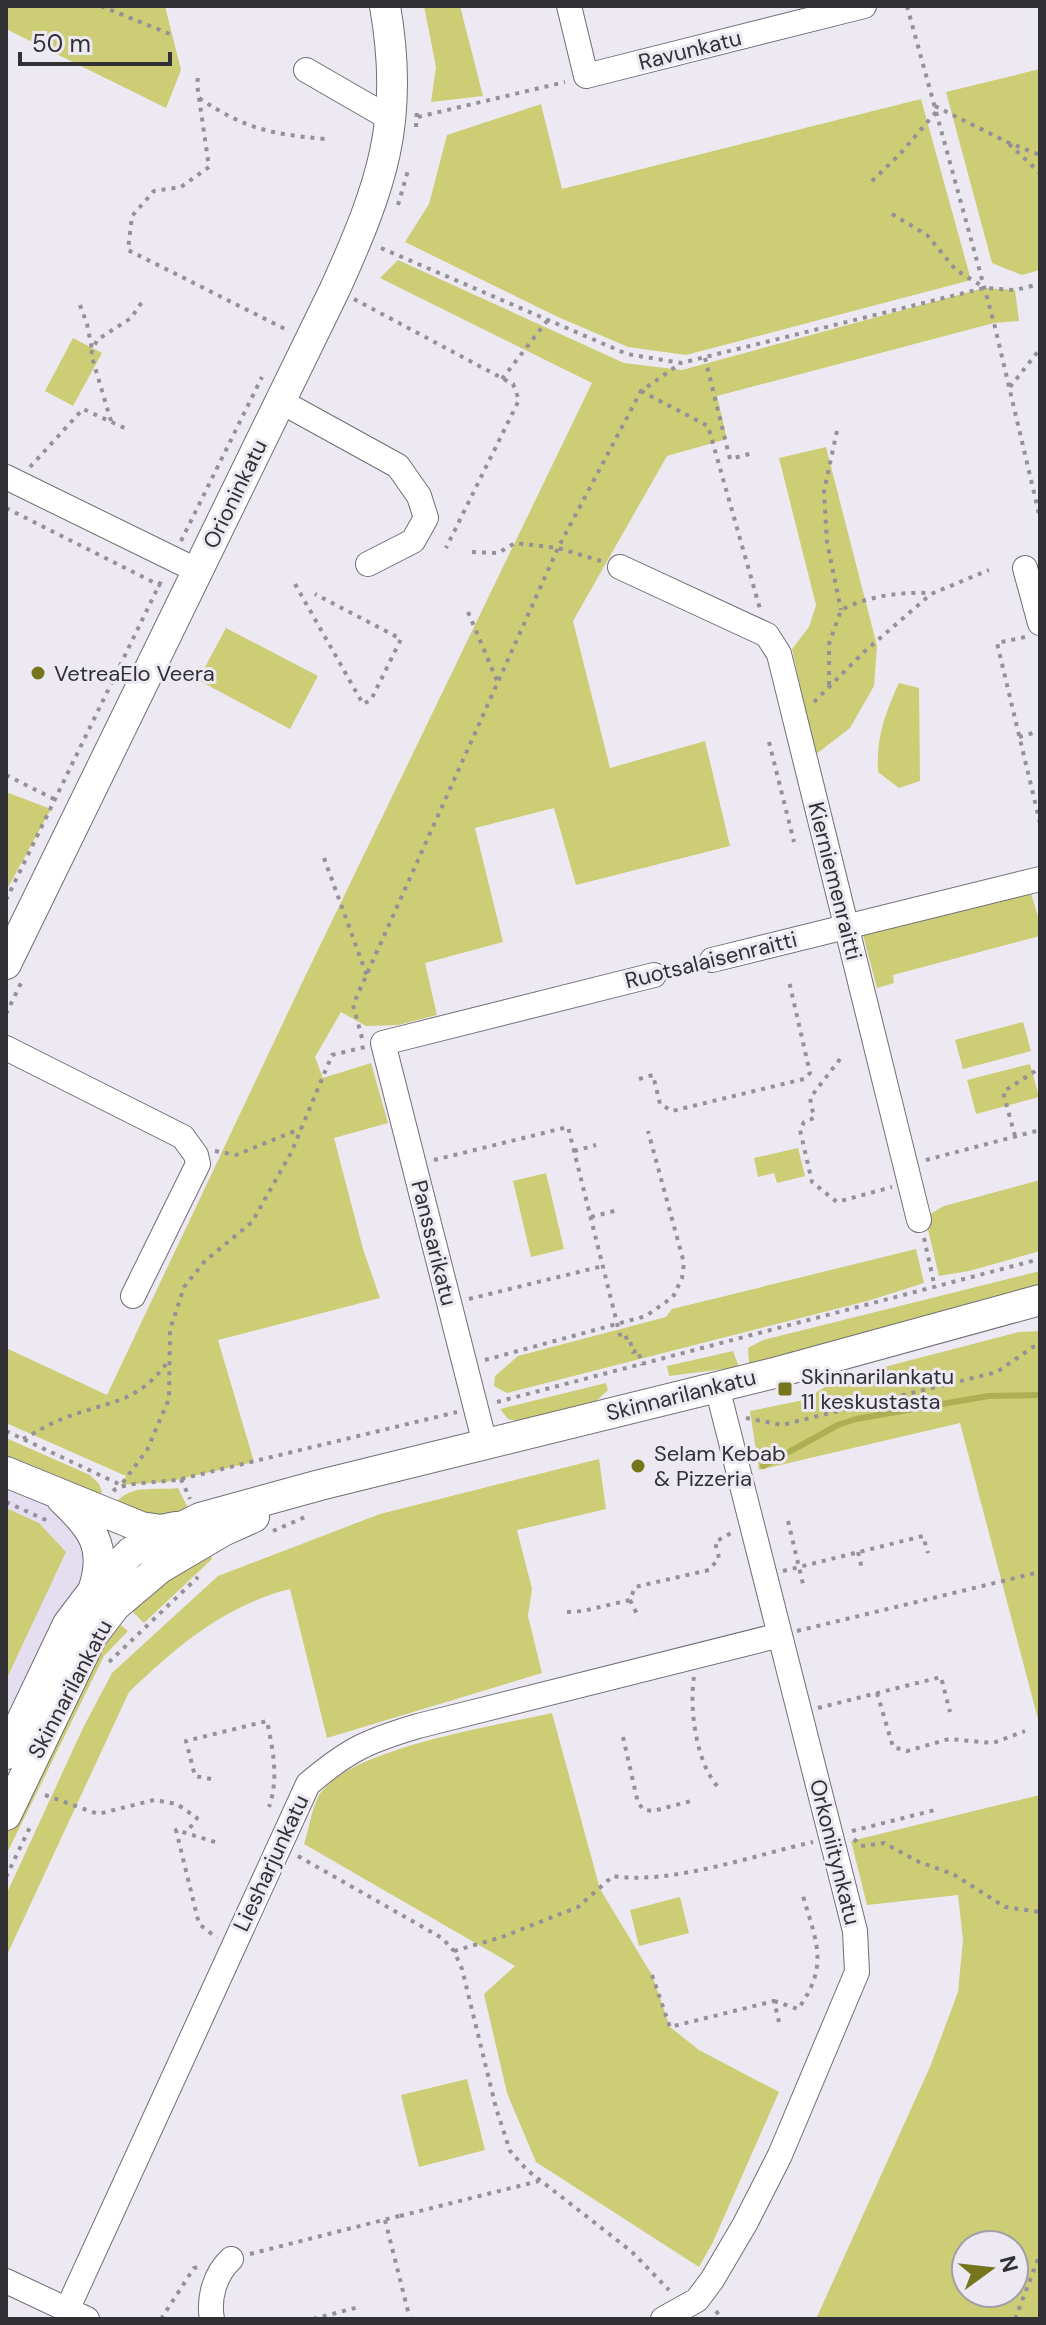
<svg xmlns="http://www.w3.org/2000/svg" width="1046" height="2325" viewBox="0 0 1046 2325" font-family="'DM Sans',sans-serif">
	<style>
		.built { fill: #e5def0 }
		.green { fill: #cccd75; fill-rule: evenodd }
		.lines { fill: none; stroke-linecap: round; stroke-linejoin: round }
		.stream { stroke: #aeaf55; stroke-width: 6 }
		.minor-casing { stroke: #706d76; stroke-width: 26 }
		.major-casing { stroke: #706d76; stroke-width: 32 }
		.path { stroke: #949198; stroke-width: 4; stroke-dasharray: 4 6; stroke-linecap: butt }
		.minor { stroke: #fff; stroke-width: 24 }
		.major { stroke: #fff; stroke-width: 30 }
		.poi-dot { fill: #75751b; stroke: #ede9f3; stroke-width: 3 }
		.labels { text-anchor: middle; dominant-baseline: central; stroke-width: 6; stroke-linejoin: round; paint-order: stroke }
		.street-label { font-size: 22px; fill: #313034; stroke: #ede9f3 }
		.poi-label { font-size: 22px; fill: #313034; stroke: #ede9f3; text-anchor: start }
	</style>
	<rect width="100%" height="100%" fill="#ede9f3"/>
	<path class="built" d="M6 1472 58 1495 100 1556 6 1754Z"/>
	<path class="green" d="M6 6H165L181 70 166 108 6 29Z
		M424 6H460L483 96 431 102 436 67Z
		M1040 69V270L1022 275 992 263 946 92Z
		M921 99 971 280 686 355 628 347 558 317 405 242 429 204 447 135 541 104 562 189Z
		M398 260 624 363 682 370 984 288 1015 290 1019 321 994 323 717 396 727 439 667 456 573 621 610 768 705 741 730 846 576 885 554 808 475 828 503 942 425 963 437 1015 398 1025 366 1026 341 1012 315 1057 323 1078 371 1063 388 1123 334 1138 363 1249 380 1298 218 1340 254 1462 167 1482 121 1485 126 1476 6 1423V1348L107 1395 300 987 592 383 380 278Z
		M73 338 102 353 73 406 45 391Z
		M826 447 877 646 874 686 850 728 815 755 792 649 809 627 816 605 779 458Z
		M226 628 318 676 290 729 198 680Z
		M899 683 919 688 920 781 899 788 878 772C876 738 885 713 899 683Z
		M6 792 51 809 6 891Z
		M1031 893 1040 923V936L893 975 894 983 877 988 863 935Z
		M1023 1022 1031 1051 963 1069 955 1040Z
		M1030 1064 1039 1097 976 1114 967 1080Z
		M798 1148 805 1176 777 1183 774 1173 758 1177 754 1158Z
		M546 1173 564 1249 531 1257 513 1181Z
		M1040 1180V1251L969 1271 939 1276 925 1217 944 1206Z
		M916 1249 924 1283 871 1300 507 1393 494 1386 495 1376 518 1356 666 1317 672 1309Z
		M1040 1271V1289L749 1364 748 1348 763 1340Z
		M1040 1331V1727L960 1423 759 1470 750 1411 804 1400 838 1379 1019 1332Z
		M733 1351 739 1367 669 1376 667 1366Z
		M606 1383 608 1390 594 1403 521 1422 508 1419 500 1409Z
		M6 1438 90 1475 99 1484 102 1492 99 1497 6 1457Z
		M599 1459 606 1509 517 1530 532 1589 528 1616 542 1673 327 1738 290 1589C225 1605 177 1646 129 1692L6 1957V1895L83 1728 112 1673 218 1576 380 1514Z
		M178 1488 191 1514 176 1520 113 1506C130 1483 151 1491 178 1488Z
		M6 1508 39 1523 66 1552 6 1680Z
		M208 1549 212 1559 144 1623 132 1611 142 1597Z
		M121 1625 128 1631 104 1656 6 1855V1834L28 1787 95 1655Z
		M552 1713 600 1889 652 1975 670 2027 699 2050 779 2092 713 2242 699 2267 536 2162 507 2093 484 1994 515 1966 304 1844C309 1829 311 1811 318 1797 343 1749 500 1725 552 1713Z
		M1040 1795V2319H816L930 2067 958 1992 963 1940 958 1895 867 1905 851 1841ZM966 2245H1014V2293H966Z
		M680 1897 689 1933 639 1946 630 1910Z
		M467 2079 485 2150 419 2167 401 2095Z"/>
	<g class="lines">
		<path class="stream" d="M763 1466 838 1425 856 1419 988 1396 1040 1395"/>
		<defs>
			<path id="minor" d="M569 6 586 76 864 6
				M306 70 391 119
				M280 401 398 466 419 496 426 518 413 541 368 564
				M6 477 198 571
				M620 567 767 635 779 654 919 1220
				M1025 568 1040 623
				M712 960 1040 879
				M6 1048 183 1137 196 1155 198 1164 133 1296
				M485 1444 383 1043 654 975
				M6 2281 87 2319
				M67 2310 308 1784C348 1750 367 1741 418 1726L780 1635
				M212 2319C208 2298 215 2274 231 2259
				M663 2319 697 2300 712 2280 745 2224 780 2155 857 1972 855 1931 717 1387"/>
			<path id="major" d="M6 964 335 289C382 185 405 121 385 6
				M6 1472 141 1527 161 1530 176 1527
				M62 1499C93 1529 108 1547 93 1591
				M6 1754 68 1624 93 1591 131 1552 200 1518 320 1485 778 1372 1040 1300
				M6 1815 92 1636 115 1606 160 1568 223 1531 254 1517"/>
		</defs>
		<use href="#minor" class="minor-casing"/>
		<use href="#major" class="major-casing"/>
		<path class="path" d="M101 6 172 35
			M907 6 994 323 1040 518
			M198 78 197 84 209 167 181 187 154 191 132 216 128 250 289 331
			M199 98C245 129 271 134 325 139
			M935 106 1007 142 1040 155
			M418 117 565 82
			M416 127 417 108
			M1009 144 1040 173
			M872 181 900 154 936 112
			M398 205 409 167
			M892 214 927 235 956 270 982 286
			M381 248 627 354 681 363 984 288 1015 290 1040 284
			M354 299 513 384 519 400 446 548
			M80 305 87 324 92 349
			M705 358 730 459 753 453
			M502 379 547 321
			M1010 387 1040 349
			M641 391 708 426 760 609
			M111 421 91 354 97 340 131 318 144 299
			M837 431 824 491 827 542 841 610
			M30 467 83 409 129 430
			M6 508 161 586
			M181 541 262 377
			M472 552 498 553 515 543 558 548 601 561
			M295 584 363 704 371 700 401 639 315 594
			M468 612 498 683
			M1025 637 997 643 1040 823
			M829 685V644L841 610C868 596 899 592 929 593
			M814 702 864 652 931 594 989 570
			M1019 737 1040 731
			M769 742 794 842
			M6 775 54 799
			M324 858 367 976
			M6 900 163 577
			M672 970 694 965
			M6 1014 21 983
			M362 1038 353 1005 558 548 641 391 681 363
			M840 1059 810 1098 814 1118 804 1122 800 1130 812 1182 837 1202 892 1187
			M639 1079 653 1075 660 1104 672 1111 804 1079 810 1073 789 981
			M1015 1136 1003 1092 1040 1068
			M215 1151 236 1155 300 1129
			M574 1151 596 1145
			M434 1160 568 1127 621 1339 629 1337 633 1352 638 1350 642 1365
			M926 1160 1040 1130
			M591 1217 618 1210
			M924 1238 935 1288
			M469 1299 603 1266
			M485 1360 646 1316 673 1297 682 1278 684 1263 648 1131
			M497 1402 1040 1259
			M746 1418 782 1425 814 1417 997 1372 1033 1347 1040 1345
			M6 1431 121 1485 147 1450 169 1399 170 1330 184 1287 205 1261 252 1222 291 1153 332 1055 365 1047
			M23 1439C36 1432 49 1424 62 1419 109 1400 136 1406 169 1360
			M181 1479 190 1499
			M113 1491C125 1481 163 1483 181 1479L457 1412
			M6 1502 48 1521
			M788 1521 803 1584
			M273 1531 305 1517
			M858 1552 862 1569
			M783 1571 923 1536 928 1553
			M630 1600 639 1618
			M567 1612 583 1611 630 1600 635 1587 709 1570 719 1558 715 1542 733 1532
			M797 1631 1040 1572
			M109 1662 198 1577
			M694 1677C689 1708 696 1764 719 1788
			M877 1693 893 1747 907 1751 949 1739 993 1743 1025 1731
			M818 1708 941 1677 950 1712
			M623 1737 638 1803 644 1810 653 1811 695 1800
			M211 1779 195 1776 186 1741 267 1721C273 1750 279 1779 269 1807
			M45 1795 98 1814 154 1800 177 1804 197 1818 187 1832
			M852 1831 935 1810
			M854 1839 861 1846 884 1843 919 1862 953 1874 1005 1907 1040 1912
			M215 1842 176 1830 199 1924 217 1938
			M298 1856 442 1938 454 1951 462 1969 496 2108 510 2151 527 2170 631 2251 669 2290
			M6 1877 31 1825
			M454 1951 502 1937 578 1907 613 1876C671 1885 755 1855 813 1842
			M652 1975 670 2027 774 2001 779 2022
			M774 2001 798 2009C829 1966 817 1944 803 1896
			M400 2216 539 2181
			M385 2220 410 2319
			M250 2254 403 2215
			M716 2311 722 2319
			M161 2319 194 2268 199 2267
			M313 2319 359 2307
			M1015 2319 1040 2254"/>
		<use href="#minor" class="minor"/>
		<use href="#major" class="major"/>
	</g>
	<g class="poi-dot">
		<circle cx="38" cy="673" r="8"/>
		<rect x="777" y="1381" width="16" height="16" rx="4"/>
		<circle cx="638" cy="1466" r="8"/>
	</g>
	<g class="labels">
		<g class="street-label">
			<text transform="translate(690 50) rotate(-14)">Ravunkatu</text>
			<text transform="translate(235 494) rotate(-64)">Orioninkatu</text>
			<text transform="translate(835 881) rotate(76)">Kierniemenraitti</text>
			<text transform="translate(711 960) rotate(-14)">Ruotsalaisenraitti</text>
			<text transform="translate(434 1243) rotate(76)">Panssarikatu</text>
			<text transform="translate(681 1395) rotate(-14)">Skinnarilankatu</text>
			<text transform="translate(70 1689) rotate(-62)">Skinnarilankatu</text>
			<text transform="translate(835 1852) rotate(76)">Orkoniitynkatu</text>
			<text transform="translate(271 1863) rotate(-65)">Liesharjunkatu</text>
		</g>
		<g class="poi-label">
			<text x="54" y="673">VetreaElo Veera</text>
			<text x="801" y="1376">Skinnarilankatu<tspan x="801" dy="25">11 keskustasta</tspan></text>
			<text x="654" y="1453">Selam Kebab<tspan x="654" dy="25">&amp; Pizzeria</tspan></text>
		</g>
	</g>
	<rect width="1046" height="2325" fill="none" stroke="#313034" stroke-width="16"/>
	<g transform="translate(990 2269) rotate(75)"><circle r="38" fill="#ede9f3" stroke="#a29fa7" stroke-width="2"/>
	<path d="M0-6L14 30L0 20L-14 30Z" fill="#75751b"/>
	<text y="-12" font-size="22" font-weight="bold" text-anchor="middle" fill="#313034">N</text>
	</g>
	<path d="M20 52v12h150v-12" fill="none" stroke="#313034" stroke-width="4"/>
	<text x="32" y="52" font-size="24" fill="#313034" stroke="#ede9f3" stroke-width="6" paint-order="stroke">50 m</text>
</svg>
